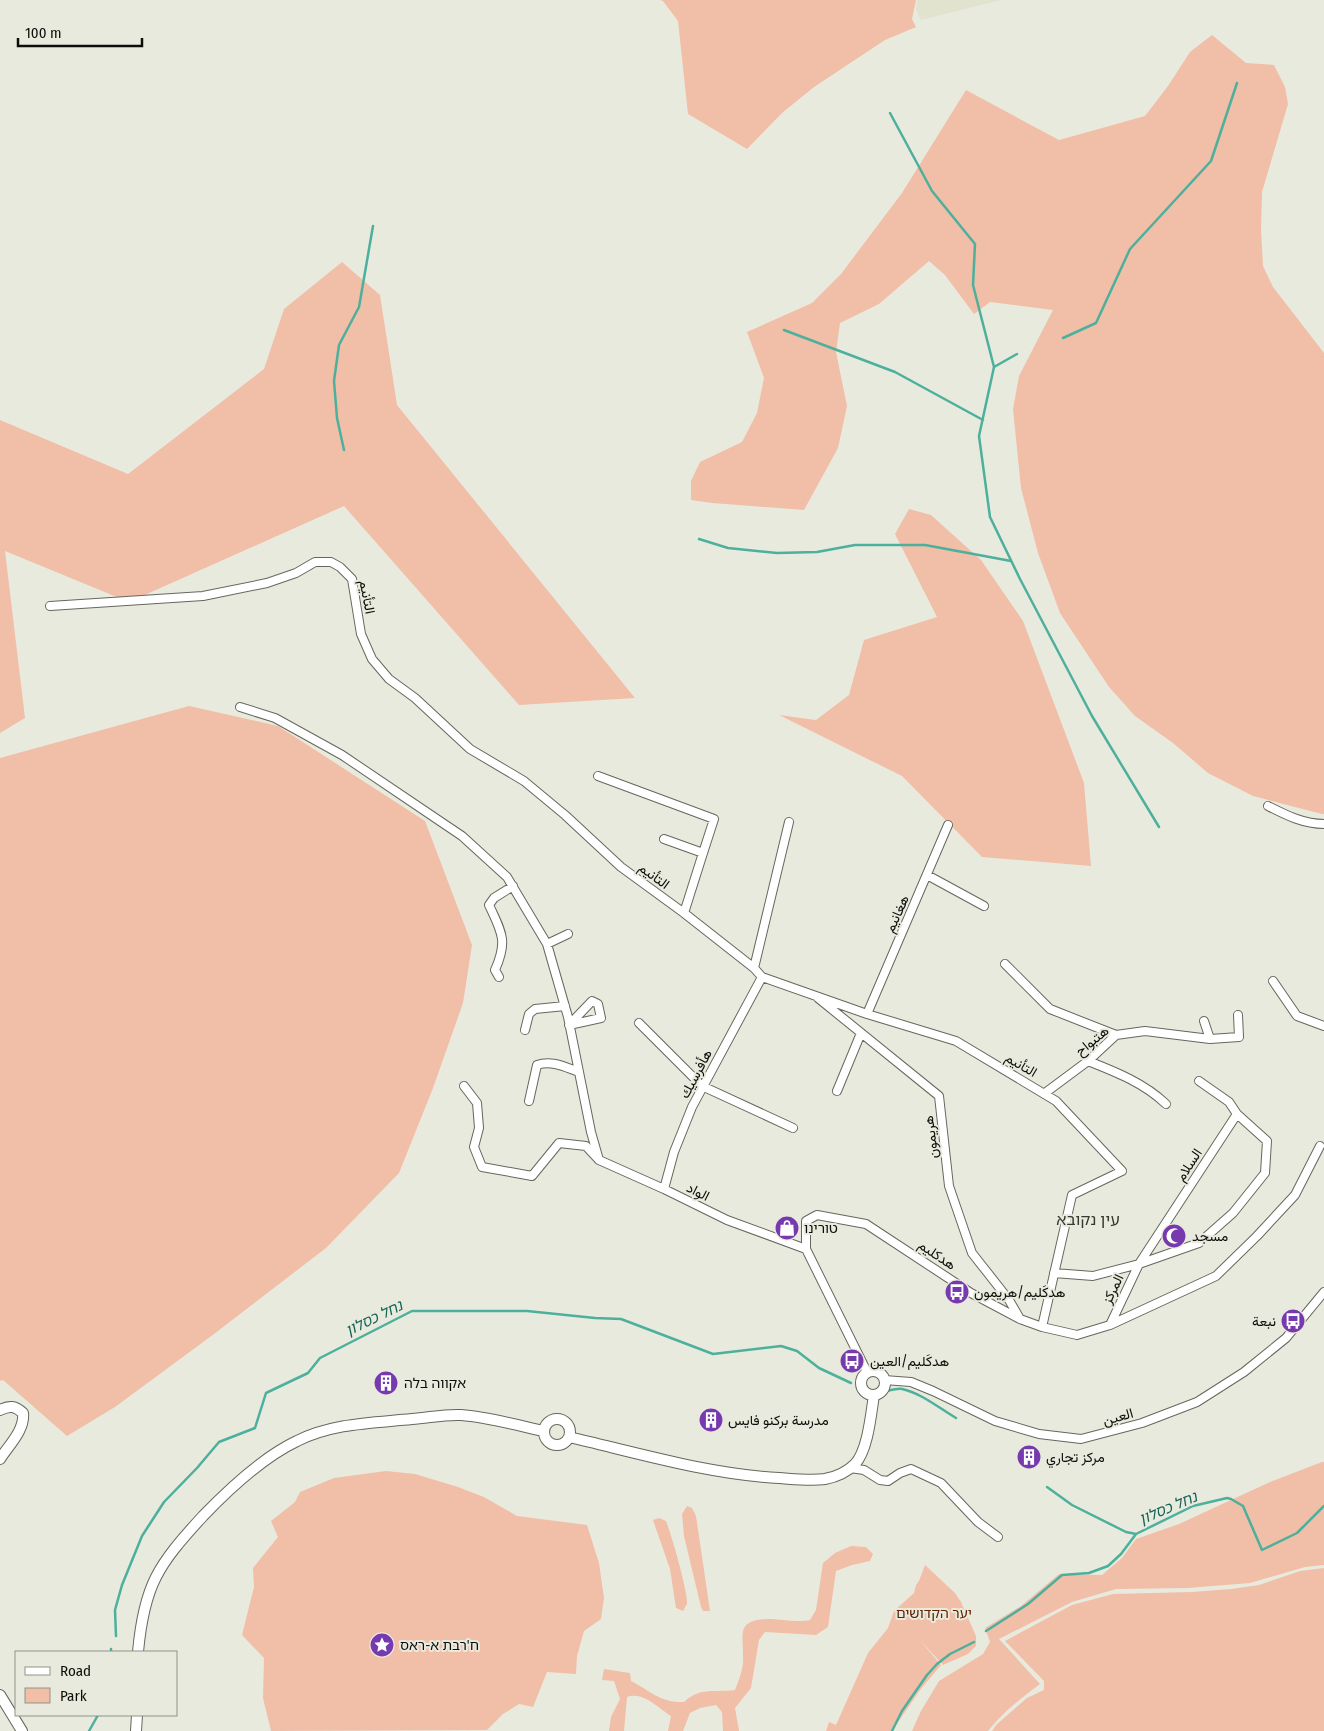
<svg xmlns="http://www.w3.org/2000/svg" width="1324" height="1731" viewBox="0 0 1324 1731" font-family="'Fira Sans Condensed',Vazirmatn,'Noto Sans Hebrew',sans-serif">
	<style>
		.built { fill: #e1e3cf }
		.green { fill: #f1bea8 }
		.lines { fill: none; stroke-linecap: round; stroke-linejoin: round }
		.stream { stroke: #4cb09c; stroke-width: 2.5 }
		.minor-casing { stroke: #66675c; stroke-width: 10 }
		.major-casing { stroke: #66675c; stroke-width: 12 }
		.minor { stroke: #fff; stroke-width: 8 }
		.major { stroke: #fff; stroke-width: 10 }
		.labels { text-anchor: middle; dominant-baseline: central; stroke-width: 4; stroke-linejoin: round; paint-order: stroke }
		.street-label { font-size: 14px; fill: #0d0d09; stroke: #e9eade }
		.poi-label { font-size: 14px; fill: #0d0d09; stroke: #e9eade; text-anchor: start }
		.park-label { font-size: 14px; fill: #632200; stroke: #e9eade }
		.water-label { font-size: 15px; font-style: italic; fill: #146456; stroke: #e9eade }
		.quarter-label { font-size: 16px; fill: #37382e; stroke: #e9eade }
	</style>
	<rect width="100%" height="100%" fill="#e9eade"/>
	<path class="built" d="M917 0H1001L921 20 916 10Z"/>
	<path class="green" d="M660 0H916L912 19 916 27 885 40 814 87 782 113 747 149 688 114 678 21 663 1Z
		M1212 35 1246 63 1274 65 1285 87 1288 104 1262 192 1261 229 1263 266 1273 287 1324 353V814H1322L1253 796 1208 773 1173 743 1135 716 1109 687 1060 613 1038 553 1021 488 1013 409 1019 376 1053 310 990 302 974 314 945 275 929 261 879 304 840 323 836 352 847 406 838 448 804 510 712 503 691 500V481L700 462 742 442 757 413 764 378 747 332 812 303 841 274 902 193 966 90 1059 140 1145 116 1168 86 1190 52Z
		M342 262 380 295 397 405 635 698 519 705 344 506 129 602 5 551 25 718 0 733V420L128 474 264 369 284 309Z
		M909 509 931 515 981 560 1023 621 1084 783 1091 866 982 857 902 776 779 715 816 720 849 695 864 640 937 617 895 534Z
		M189 706 278 726 425 821 472 945 463 1003 433 1088 399 1173 326 1248 214 1334 115 1407 67 1436 3 1380 0 1381V758Z
		M1322 1462H1324V1565L1305 1567 1250 1583 1188 1588 1116 1589 1072 1602 999 1639 1040 1684C1021 1698 1003 1712 988 1731H912L921 1711 939 1681 983 1654 990 1642 985 1628 1021 1606 1059 1574 1102 1575 1122 1558 1136 1539 1179 1524 1270 1482Z
		M386 1471 415 1474 458 1487 484 1497 517 1516 587 1525 599 1563 604 1598 601 1619 584 1631 577 1656 576 1674 547 1672 533 1707 519 1704 503 1714 487 1730 271 1731 263 1698 264 1658 242 1635 254 1587 253 1568 278 1537 271 1521 295 1502 300 1492 334 1478Z
		M687 1506 692 1508 696 1516 710 1611H703L701 1607 684 1536 682 1514Z
		M659 1518 666 1521C671 1533 688 1592 687 1604 686 1605 684 1610 683 1611L676 1608 670 1569 653 1520Z
		M851 1546 866 1547 873 1554 870 1561 852 1565 836 1571 828 1627 816 1635 765 1632 759 1640 751 1688 735 1708 739 1731H723L722 1712 716 1705 700 1708 690 1713 683 1731H668L671 1716C658 1708 643 1691 627 1697L624 1731H609L611 1717 620 1699 614 1681 602 1680 604 1669 630 1673 631 1681C651 1691 660 1703 684 1702 700 1686 715 1693 735 1690 739 1680 744 1667 743 1656 743 1632 737 1620 768 1619 781 1619 799 1623 810 1620L816 1610 823 1563 835 1553Z
		M925 1565 955 1593 961 1602 976 1636V1646L968 1654 943 1665 919 1639 941 1665 920 1690 892 1731H826L829 1722 836 1725 868 1653 888 1628 894 1611 914 1593 916 1585 919 1581Z
		M1324 1568V1731H992L996 1725 1027 1698 1044 1690V1681L1005 1641 1072 1605 1113 1594 1192 1592 1231 1589 1259 1585 1300 1571Z"/>
	<g class="lines">
		<path class="stream" d="M890 113 932 191 975 244 973 285 994 367
			M784 330 895 372 983 420
			M1063 338 1096 323 1130 249 1211 161 1237 83
			M1017 354 994 367 979 436 990 517 1020 579 1092 716 1159 827
			M344 450 337 418 334 381 339 345 359 307 373 226
			M699 539 728 548 777 553 817 552 855 545H925L1011 561
			M883 1392C889 1391 896 1388 902 1389 921 1393 939 1408 956 1418
			M1047 1487 1072 1505 1126 1532 1136 1534 1193 1506 1227 1498 1231 1499 1243 1506 1262 1550 1297 1533 1324 1506
			M986 1631 1028 1604 1062 1575 1089 1573 1108 1566 1121 1554 1136 1534
			M116 1636 115 1610 122 1585 142 1536 164 1502 197 1468 219 1442 255 1428 266 1393 308 1373 320 1358 412 1311H527L595 1318 621 1319 713 1354 781 1346 797 1351 819 1368 851 1383
			M111 1652V1649
			M89 1731 98 1715
			M892 1731 902 1711 927 1675 937 1664 950 1654 974 1642"/>
		<defs>
			<path id="minor" d="M50 606 203 596 267 583 296 573 315 562H331L340 567 352 579 361 634 372 659 389 679 415 698 470 749 524 781 565 815 621 867 684 913 754 968 762 977 867 1014 956 1041 1056 1101 1122 1171 1072 1195 1042 1327
				M240 707 275 718 342 755 462 836 507 877 547 944 568 1017 591 1132 599 1160
				M598 776 714 819 703 853
				M1268 806C1286 815 1303 824 1324 824
				M664 839 703 853 684 913
				M927 875 984 906
				M547 944 568 934
				M1005 964 1050 1009 1116 1035
				M754 968 789 822
				M499 977 495 970C508 941 502 933 489 905L494 898 513 886
				M1273 981 1297 1016 1324 1026
				M818 998 939 1096 949 1186 972 1253 1009 1300 1020 1319
				M592 1001 598 1004 601 1018 569 1025Z
				M867 1014 948 825
				M639 1023 702 1086 793 1128
				M525 1030 529 1014 535 1009 565 1006
				M1210 1039 1239 1037 1238 1015
				M1088 1061C1116 1072 1144 1083 1166 1104
				M1199 1081 1229 1102 1237 1114
				M464 1086 477 1103 479 1128 474 1147 482 1167 532 1176 559 1143 586 1146 599 1160 664 1189 727 1220 806 1249
				M837 1091 861 1033
				M1045 1093 1088 1061 1116 1035 1145 1031 1210 1039 1204 1021
				M529 1101 537 1065C552 1060 565 1067 579 1072
				M664 1189 674 1152 692 1107 762 977
				M1054 1273 1093 1276 1139 1264 1199 1243 1233 1213 1265 1173 1267 1141 1237 1114 1139 1264 1110 1325
				M867 1372 806 1249V1221L817 1215 866 1224 971 1293 1020 1319 1042 1327 1077 1335 1110 1325 1216 1276 1257 1236 1295 1195 1320 1146
				M884 1380 911 1382 933 1391 995 1421 1039 1434 1081 1439 1142 1423 1197 1402 1244 1372 1286 1338 1324 1292
				M850 1468 864 1470 880 1480 888 1481 900 1473 911 1469 941 1483 978 1522 998 1537"/>
			<path id="major" d="M861 1383a12 12 0 1 1 24 0a12 12 0 1 1-24 0Z
				M0 1410C10 1405 15 1406 23 1413 25 1430 9 1445 0 1459
				M544 1432a13 13 0 1 1 26 0a13 13 0 1 1-26 0Z
				M569 1437C638 1453 708 1474 779 1478 794 1479 810 1481 825 1479 836 1477 847 1472 855 1464 868 1450 871 1414 874 1395
				M138 1652C144 1585 158 1565 203 1516 229 1489 263 1457 297 1441 333 1423 373 1423 412 1419 428 1418 445 1414 461 1415 489 1417 516 1425 543 1431
				M0 1695 22 1731
				M136 1731 137 1715"/>
		</defs>
		<use href="#minor" class="minor-casing"/>
		<use href="#major" class="major-casing"/>
		<use href="#minor" class="minor"/>
		<use href="#major" class="major"/>
	</g>
	<defs>
		<symbol id="shop-disc" viewBox="-11 -11 22 22"><circle r="9.5" fill="#7639ae" stroke="#e9eade"/><path d="M-5-2.5h2.3a2.7 3.5 0 0 1 5.4 0H5L5.5 6h-11ZM-1.5-2.5h3a1.5 2.3 0 0 0-3 0Z" fill="#fff"/></symbol>
		<symbol id="mosque-disc" viewBox="-11 -11 22 22"><circle r="9.5" fill="#7639ae" stroke="#e9eade"/><path d="M3.5-4.9A6 6 0 1 0 3.5 4.9A5 5 0 1 1 3.5-4.9Z" fill="#fff"/></symbol>
		<symbol id="bus-disc" viewBox="-11 -11 22 22"><circle r="9.5" fill="#7639ae" stroke="#e9eade"/><path d="M-5-6H5V4H4V6H2V4H-2V6H-4V4H-5ZM-3.5-4V0h7V-4ZM-3.5 1.2v1.5H-2V1.2ZM2 1.2v1.5H3.5V1.2Z" fill="#fff"/></symbol>
		<symbol id="building-disc" viewBox="-11 -11 22 22"><circle r="9.5" fill="#7639ae" stroke="#e9eade"/><path d="M-4-6H4V6H1V3H-1V6H-4ZM-2.5-4.3h1.7v1.8h-1.7ZM.8-4.3h1.7v1.8H.8ZM-2.5-1h1.7V.8h-1.7ZM.8-1h1.7V.8H.8Z" fill="#fff"/></symbol>
		<symbol id="sight-disc" viewBox="-11 -11 22 22"><circle r="9.5" fill="#7639ae" stroke="#e9eade"/><path d="M0-6L1.8-2.2L6-1.7L2.9 1.2L3.7 5.4L0 3.3L-3.7 5.4L-2.9 1.2L-6-1.7L-1.8-2.2Z" fill="#fff"/></symbol>
	</defs>
	<g fill-rule="evenodd">
		<use href="#shop-disc" x="773" y="1214" width="28" height="28"/>
		<use href="#mosque-disc" x="1160" y="1222" width="28" height="28"/>
		<use href="#bus-disc" x="943" y="1278" width="28" height="28"/>
		<use href="#bus-disc" x="1279" y="1307" width="28" height="28"/>
		<use href="#bus-disc" x="838" y="1347" width="28" height="28"/>
		<use href="#building-disc" x="372" y="1369" width="28" height="28"/>
		<use href="#building-disc" x="697" y="1406" width="28" height="28"/>
		<use href="#building-disc" x="1015" y="1443" width="28" height="28"/>
		<use href="#sight-disc" x="368" y="1631" width="28" height="28"/>
	</g>
	<g class="labels">
		<g class="street-label">
			<text transform="translate(367 597) rotate(79)">التأنيم</text>
			<text transform="translate(654 876) rotate(36)">التأنيم</text>
			<text transform="translate(897 914) rotate(-66)">هغانيم</text>
			<text transform="translate(1092 1041) rotate(-39)">هتبواح</text>
			<text transform="translate(1021 1065) rotate(30)">التأنيم</text>
			<text transform="translate(696 1074) rotate(-62)">هأفرسيك</text>
			<text transform="translate(931 1137) rotate(-97)">هريمون</text>
			<text transform="translate(1189 1165) rotate(-57)">السلام</text>
			<text transform="translate(698 1192) rotate(27)">الواد</text>
			<text transform="translate(937 1255) rotate(34)">هدكليم</text>
			<text transform="translate(1113 1289) rotate(-64)">المركز</text>
			<text transform="translate(1118 1417) rotate(-16)">العين</text>
		</g>
		<g class="poi-label">
			<text x="804" y="1228">טורינו</text>
			<text x="1192" y="1236">مسجد</text>
			<text x="974" y="1292">هدكَليم/هريمون</text>
			<text x="1276" y="1321" text-anchor="end">نبعة</text>
			<text x="870" y="1361">هدكَليم/العين</text>
			<text x="404" y="1383">אקווה בלה</text>
			<text x="728" y="1420">مدرسة بركنو فايس</text>
			<text x="1046" y="1457">مركز تجاري</text>
			<text x="400" y="1645">ח'רבת א-ראס</text>
		</g>
		<g class="park-label">
			<text x="934" y="1613">יער הקדושים</text>
		</g>
		<g class="water-label">
			<text transform="translate(374 1318) rotate(-26)">נחל כסלון</text>
			<text transform="translate(1168 1508) rotate(-23)">נחל כסלון</text>
		</g>
		<g class="quarter-label">
			<text x="1088" y="1219">עין נקובא</text>
		</g>
	</g>
	<rect x="15" y="1651" width="162" height="65" fill="#e9eade" stroke="#919289"/>
	<rect x="25" y="1667" width="25" height="8" fill="#ffffff" stroke="#919289"/>
	<text x="60" y="1676" font-size="15" fill="#0d0d09">Road</text>
	<rect x="25" y="1688" width="25" height="15" fill="#f1bea8" stroke="#919289"/>
	<text x="60" y="1701" font-size="15" fill="#0d0d09">Park</text>
	<path d="M18 38v8h124v-8" fill="none" stroke="#0d0d09" stroke-width="2.5"/>
	<text x="25" y="38" font-size="15" fill="#0d0d09" stroke="#e9eade" stroke-width="4" paint-order="stroke">100 m</text>
</svg>
